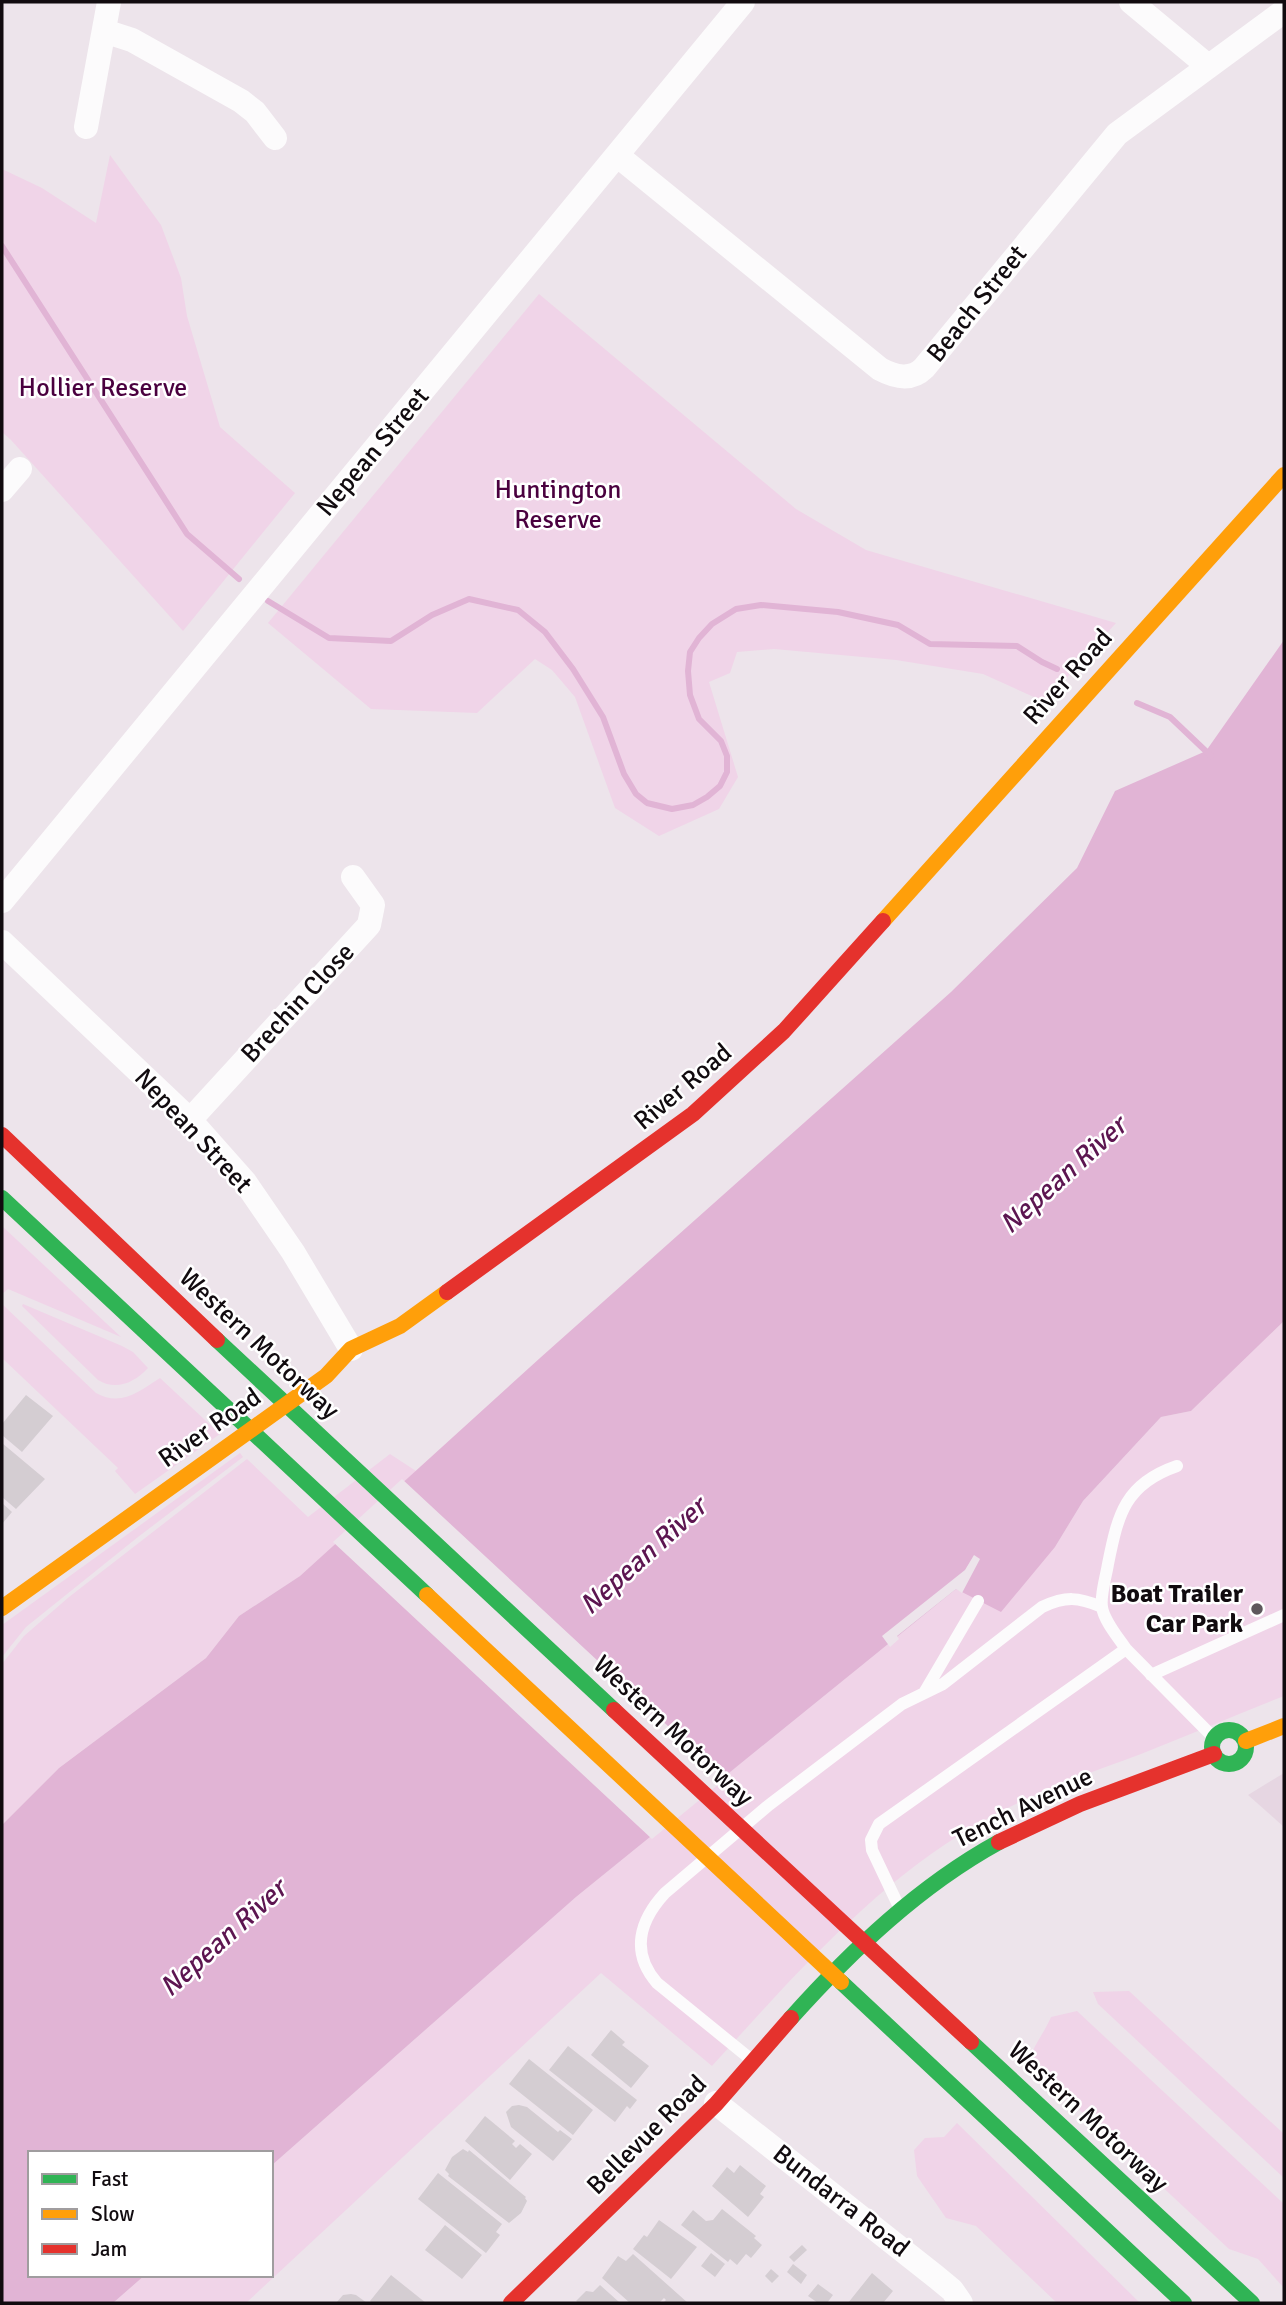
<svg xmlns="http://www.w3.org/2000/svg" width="1286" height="2305" viewBox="0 0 1286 2305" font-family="Signika,sans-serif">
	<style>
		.built { fill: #e6d6e2 }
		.green { fill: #f0d4e8 }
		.water { fill: #e1b4d5 }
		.pier { fill: #ede4eb }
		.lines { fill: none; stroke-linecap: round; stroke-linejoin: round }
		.stream { stroke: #e1b4d5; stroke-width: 6 }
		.building { fill: #d4cdd2 }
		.lane { stroke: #fcfbfc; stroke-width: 12 }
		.street { stroke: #fcfbfc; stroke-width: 24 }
		.fast { stroke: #30b455; stroke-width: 16 }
		.slow { stroke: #ff9f0a; stroke-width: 16 }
		.jam { stroke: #e5322d; stroke-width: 16 }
		.poi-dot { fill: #5e575c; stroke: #fff; stroke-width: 2.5 }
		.labels { text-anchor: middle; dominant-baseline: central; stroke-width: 5; stroke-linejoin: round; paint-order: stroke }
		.street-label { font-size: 26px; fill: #110b0f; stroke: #fff }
		.park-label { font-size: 26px; fill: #4a003f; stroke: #fff }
		.poi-label { font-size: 26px; font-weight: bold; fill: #110b0f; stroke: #fff; text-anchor: end }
		.water-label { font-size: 28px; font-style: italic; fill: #5c1550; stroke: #fff }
	</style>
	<rect width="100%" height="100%" fill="#ede4eb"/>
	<path class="built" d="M1284 1773V1827L1248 1795Z"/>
	<path class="green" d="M110 155 161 225 181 278 187 316 220 427 295 493 183 631 11 440 2 432V169L42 188 96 223Z
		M539 294 796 509 866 550 1116 623 1045 702 983 674 896 660 774 649 737 652 730 673 709 682 738 777 719 809 659 836 615 808 575 697 552 670 535 659 477 713 371 709 268 623Z
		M2 1226 121 1337 8 1289 2 1294Z
		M2 1304 96 1393C121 1407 138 1392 160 1378L220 1434 135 1494 115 1471 118 1468 2 1358Z
		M23 1304 122 1346 133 1352 148 1368C134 1383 116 1391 98 1380L22 1306Z
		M1284 1321V1696C1236 1715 1189 1735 1141 1754 1084 1775 1027 1795 975 1826 876 1882 788 1982 712 2066L601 1973 246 2303H113L145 2275H271V2166L576 1897 957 1588 1055 1547 1083 1501 1161 1417 1191 1411Z
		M240 1453 243 1457 138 1537 26 1627 2 1657V1625Z
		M390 1454 416 1471 300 1576 239 1616 206 1658 59 1768 2 1825V1664L24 1636 69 1597 247 1459 308 1517Z
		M1129 1991 1284 2134V2178L1098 2004 1093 1992Z
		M1077 2011 1284 2204V2288L1258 2259 1229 2249 1028 2062C1034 2045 1044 2033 1051 2017Z
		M957 2123 1140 2303H1057L976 2226 946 2218 917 2176 914 2150 925 2138 944 2137Z"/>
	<path class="water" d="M1284 640V1321L1191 1411 1161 1417 1083 1501 1055 1547 1001 1612 956 1589 576 1897 271 2166V2153H30V2275H145L113 2303H2V1825L59 1768 206 1658 239 1616 300 1576 540 1358 951 992 1077 868 1115 791 1206 751Z"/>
	<path class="pier" d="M402 1479 725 1779 652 1839 333 1542Z
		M974 1555 980 1559 962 1593 956 1589 897 1636 899 1639 890 1647 882 1636 965 1570Z"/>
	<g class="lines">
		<path class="stream" d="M2 246 187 534 239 579
			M268 601 329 638 391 641 432 615 469 599 518 610 545 632 573 669 603 717 624 774 636 794 647 803 672 809 693 805 707 797 720 786 727 772V756L721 741 699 719 690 695 688 671 690 652 699 638 712 624 736 609 761 605 838 612 898 625 930 644 1017 646 1042 662 1057 669
			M1137 703 1170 717 1211 756"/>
	</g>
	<path class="building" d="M26 1395 53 1416 22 1452 2 1435V1424Z
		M2 1443 45 1479 16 1509 2 1497Z
		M2 1503 12 1512 2 1524Z
		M611 2030 625 2042 622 2045 649 2066 631 2088 591 2055Z
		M568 2046 637 2100 630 2109 627 2106 615 2122 549 2070Z
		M529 2059 593 2110 573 2135 509 2084Z
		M519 2105 527 2107 558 2132 560 2130 572 2139 553 2161 511 2127 506 2112 512 2106Z
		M485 2116 515 2141 512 2144 516 2148 520 2144 532 2154 510 2180 465 2141Z
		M463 2149 468 2152 469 2150 526 2197 525 2198 527 2201 521 2213 509 2223 448 2176 449 2174 445 2170 452 2157Z
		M740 2165 766 2186 760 2194 764 2197 748 2217 712 2186 727 2167 734 2173Z
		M438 2173 502 2224 496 2232 500 2235 486 2253 418 2199Z
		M722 2209 756 2236 754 2238 762 2245 751 2258 746 2254 737 2265 730 2259 728 2262 681 2225 693 2210 706 2221 713 2220Z
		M659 2220 697 2247 671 2279 633 2249 644 2235 647 2237Z
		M445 2225 482 2255 462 2279 425 2250Z
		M802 2245 807 2250 794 2262 789 2257Z
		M711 2253 725 2264 715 2277 701 2266Z
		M633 2254 688 2303H663L666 2300 664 2298 659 2303H630L602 2278 618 2256 626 2261Z
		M793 2264 807 2275 801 2284 787 2272Z
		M771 2269 779 2276 772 2283 765 2276Z
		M872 2273 893 2291 883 2303H848Z
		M391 2275 426 2303H372L370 2301Z
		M818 2284 833 2295 827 2303H818L808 2296Z
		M600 2285 619 2302 618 2303H579L576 2301 586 2291 593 2292Z
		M351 2294 356 2295 367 2303H336L343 2295Z"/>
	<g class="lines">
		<path class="lane" d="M1177 1466C1125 1484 1118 1514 1108 1564 1106 1577 1100 1595 1102 1607 1104 1621 1118 1637 1126 1649L1214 1738
			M1151 1675 1284 1615
			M924 1693 978 1601
			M900 1909 872 1850 871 1840 879 1824 1126 1649
			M753 2061 657 1983C630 1952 640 1920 665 1893L769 1805 902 1704 943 1684 1042 1607C1066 1596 1078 1597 1102 1607"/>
		<path class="street" d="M1131 2 1208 66
			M104 31 132 40 241 101 255 112 275 138
			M86 127 109 2
			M618 156 880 369C895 377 911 381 924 368L1117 134 1284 11
			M2 490 20 469
			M2 901 743 2
			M2 942 190 1120 245 1182 293 1252 351 1349
			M190 1120 369 925 373 905 353 877
			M716 2103 935 2276 952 2290 961 2303"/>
		<path class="fast" d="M2 1198 427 1595
			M217 1340 614 1710
			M1212 1747a17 17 0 1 1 34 0a17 17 0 1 1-34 0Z
			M841 1982 1184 2303
			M791 2018C852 1950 919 1886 999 1842
			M971 2042 1252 2303"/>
		<path class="slow" d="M883 921 1284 475
			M427 1595 841 1982
			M2 1608 326 1376 351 1349 400 1326 447 1292
			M1246 1741 1284 1726"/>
		<path class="jam" d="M2 1135 217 1340
			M447 1292 693 1114 784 1031 883 921
			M614 1710 971 2042
			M999 1842 1080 1804 1214 1754
			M511 2303 716 2104 791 2018"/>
	</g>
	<circle class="poi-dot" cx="1257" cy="1609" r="7"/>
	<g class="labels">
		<g class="street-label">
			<text transform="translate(977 304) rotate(-51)">Beach Street</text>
			<text transform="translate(373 452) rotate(-50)">Nepean Street</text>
			<text transform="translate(1068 677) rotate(-48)">River Road</text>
			<text transform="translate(298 1003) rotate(-47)">Brechin Close</text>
			<text transform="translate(683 1087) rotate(-40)">River Road</text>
			<text transform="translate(193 1131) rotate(47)">Nepean Street</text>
			<text transform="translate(259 1344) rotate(43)">Western Motorway</text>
			<text transform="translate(210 1428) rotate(-35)">River Road</text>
			<text transform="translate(673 1731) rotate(43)">Western Motorway</text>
			<text transform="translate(1023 1808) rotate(-26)">Tench Avenue</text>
			<text transform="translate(1088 2117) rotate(43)">Western Motorway</text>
			<text transform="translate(647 2135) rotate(-45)">Bellevue Road</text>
			<text transform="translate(841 2201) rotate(38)">Bundarra Road</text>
		</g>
		<g class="park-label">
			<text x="103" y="388">Hollier Reserve</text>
			<text x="558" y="490">Huntington<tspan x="558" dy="30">Reserve</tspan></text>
		</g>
		<g class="poi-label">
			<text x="1243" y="1594">Boat Trailer<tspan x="1243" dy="30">Car Park</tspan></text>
		</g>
		<g class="water-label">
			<text transform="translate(1063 1175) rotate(-42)">Nepean River</text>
			<text transform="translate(643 1556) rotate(-42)">Nepean River</text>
			<text transform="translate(223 1938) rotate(-42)">Nepean River</text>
		</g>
	</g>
	<rect width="1286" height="2305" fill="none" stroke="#110b0f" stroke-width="7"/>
	<rect x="28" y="2151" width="245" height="126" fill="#ffffff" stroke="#a09d9f" stroke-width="2"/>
	<rect x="42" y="2174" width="35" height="10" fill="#30b455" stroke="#a09d9f" stroke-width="2"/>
	<text x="91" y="2186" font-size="21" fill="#110b0f">Fast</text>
	<rect x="42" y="2209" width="35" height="10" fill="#ff9f0a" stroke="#a09d9f" stroke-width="2"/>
	<text x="91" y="2221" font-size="21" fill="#110b0f">Slow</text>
	<rect x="42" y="2244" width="35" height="10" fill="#e5322d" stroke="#a09d9f" stroke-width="2"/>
	<text x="91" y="2256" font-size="21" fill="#110b0f">Jam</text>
</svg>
